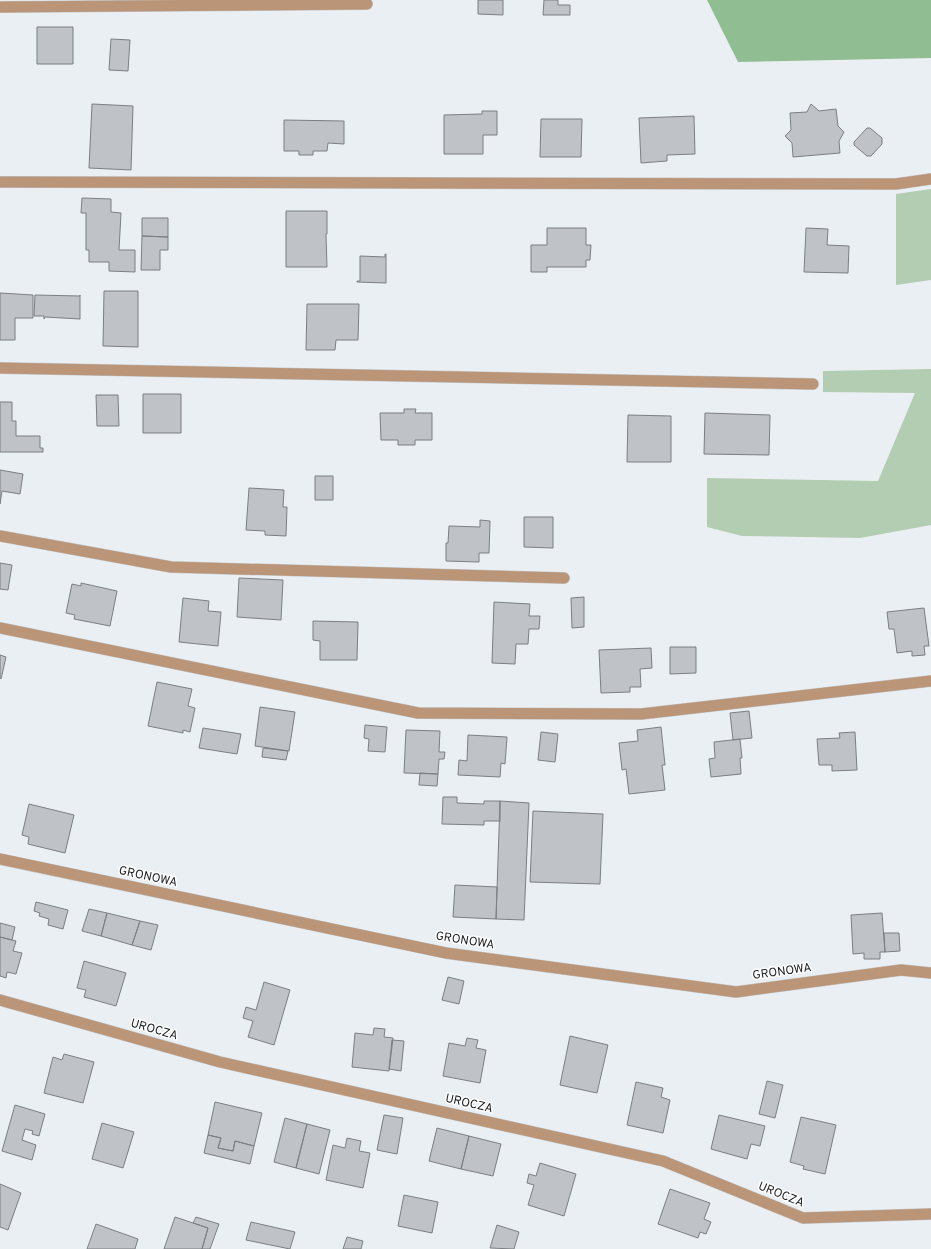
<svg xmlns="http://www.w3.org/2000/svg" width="931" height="1249" viewBox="0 0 931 1249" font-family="Overpass,sans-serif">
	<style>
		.green { fill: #b2cdb2 }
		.forest { fill: #91bd92 }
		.building { fill: #bfc3c7; stroke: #7b7f83 }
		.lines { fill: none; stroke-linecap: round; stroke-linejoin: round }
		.service-casing { stroke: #c4c9cc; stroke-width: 12 }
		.minor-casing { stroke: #c4c9cc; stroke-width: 12 }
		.service { stroke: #bb9577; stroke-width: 11 }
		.minor { stroke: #bb9577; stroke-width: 11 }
		.labels { text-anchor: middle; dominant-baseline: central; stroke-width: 3; stroke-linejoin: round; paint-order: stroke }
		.street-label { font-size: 12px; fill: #191a1c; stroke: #fff }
	</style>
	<rect width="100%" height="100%" fill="#eaeff3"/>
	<path class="green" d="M931 189V280L896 285V194Z
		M931 369V525L860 538 742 536 707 527V478L878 481 915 393 823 392V371Z"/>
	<path class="forest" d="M707 0H931V58L738 62Z"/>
	<path class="building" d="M478 0H503V15L478 14Z
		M544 0H558V5H570V15H543Z
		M37 27H73V64H37Z
		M111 39 130 40 128 71 109 70Z
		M92 104 133 106 131 170 89 168Z
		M811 104 819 111 836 109 838 126 844 132 839 141 840 153 793 157 792 143 785 136 791 130 790 113 807 112Z
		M482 111H497V135H483V154H444V115L482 114Z
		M694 116 695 154 667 155V161L641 163 639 118Z
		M541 119H582L581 157H540Z
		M284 120 344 121V144L328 143 327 151H313V155H299V151H284Z
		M867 128H870L882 138V144L871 156H867L854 145V142Z
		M82 198 111 199V212L121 213 119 250H135V272L109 271V262H89V250H86V213H81Z
		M286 211H327V234H326L327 267H286Z
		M142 218H168V237L142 236Z
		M547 228H586V245H591L590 260H586V267H547V272H531V245H547Z
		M806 228 828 229 827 245 849 246 848 273 804 272Z
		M142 236 168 237V250H160V270H141Z
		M385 254H386V283L357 282V281H360V256L385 257Z
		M104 291H138V347L103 346Z
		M0 293 33 295V318H15V340H0Z
		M35 295 80 296V295V319L45 317 44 319V316H34Z
		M307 304H359L358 340H336L335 350H306Z
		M143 394H181V433H143Z
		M96 395H118L119 426H97Z
		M0 402H12V421H16V436H40V448H43V452H0Z
		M404 409H416L415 413H432V440H415V445H398V440H381L380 413H404Z
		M705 413 770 415 769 455 704 454Z
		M628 415 671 416V462H627Z
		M0 470 23 474 20 494 2 491 0 504Z
		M315 476H333V500H315Z
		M249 488 284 490 283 507H287L286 536 265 535V531L246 530Z
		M524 517H553V548L524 547Z
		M480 520 490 521 489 553H479V562L446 561V543H448L449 526 480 527Z
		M0 563 12 565 8 590 0 589Z
		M239 578 283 580 281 620 237 617Z
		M81 583 117 591 110 626 74 619 75 615 66 613 72 584 81 586Z
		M584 597V627L572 628 571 598Z
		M183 598 209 601 208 611 221 612 218 646 179 642Z
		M494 602 530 604 529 616H540L539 629H529L528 644H516L515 664 492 663Z
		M924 608 929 646H924L925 655 912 656V651L897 653 894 629H889L887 612Z
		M313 621 358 622 357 660H320V641L313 640Z
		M670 647H696V673L670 674Z
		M651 648 652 668 640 669 641 687H630V692L601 693 599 650Z
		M0 655 6 657 1 679 0 678Z
		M157 682 192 689 188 706 195 708 190 732 183 730V733L148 726Z
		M260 707 295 712 289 751 255 746Z
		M749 711 752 738 733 740 730 713Z
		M365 725 387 727 385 752 368 751 369 739 364 738Z
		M661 727 665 765H662L665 790 629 794 626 769 622 770 619 743 638 741 637 730Z
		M203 728 241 734 237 754 199 748Z
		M406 730 440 731 439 752H445L444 759H439L438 774 404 773Z
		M541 732 558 734 555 762 538 760Z
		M855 732 857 770 832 771V765H819L817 739 840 738 839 733Z
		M468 735 507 737 505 764 501 763 500 777 458 775 459 760 467 761Z
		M740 739 742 758H740L741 774 711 777 709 759 715 758 714 742Z
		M263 748 288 751 286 760 262 757Z
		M420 773 438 774 437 786 419 785Z
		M443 797H457V803L484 804V801H500V821H484V825L442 824Z
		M500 801 529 803 524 920 496 919Z
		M29 804 74 815 65 853 28 844 29 837 22 835Z
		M533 811 603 814 600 884 530 882Z
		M455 885 497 887 496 919 453 917Z
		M36 902 68 910 63 929 48 925 49 919 39 916 40 913 34 911Z
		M89 909 107 913 101 936 82 931Z
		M107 913 140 921 132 945 101 936Z
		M882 913 885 952H880V959H864V953L853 954 851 915Z
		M140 921 158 925 151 950 132 945Z
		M0 923 15 927 12 940 0 937Z
		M884 933H899L900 951 885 952Z
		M0 937 16 941 13 951 22 953 16 974 7 972 6 978 0 976Z
		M84 961 126 973 116 1006 84 997 86 990 77 988Z
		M448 977 464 981 459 1004 442 1000Z
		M264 982 290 990 274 1045 248 1037 253 1021 243 1018 246 1007 256 1010Z
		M374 1028 385 1029 384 1037 393 1038 389 1071 352 1067 355 1033 373 1035Z
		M570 1036 608 1045 597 1093 560 1085Z
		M467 1038 478 1040 476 1048 486 1050 480 1083 443 1076 449 1043 465 1046Z
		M392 1040 404 1041 401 1071 389 1069Z
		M64 1054 94 1062 83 1103 44 1093 53 1057 62 1060Z
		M767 1081 783 1085 775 1118 759 1114Z
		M636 1082 663 1088 661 1097 670 1100 663 1133 627 1125Z
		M215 1102 262 1113 254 1146 235 1141 233 1151 218 1148 221 1138 208 1135Z
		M15 1105 45 1114 39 1136 32 1134 33 1131 25 1129 22 1140 36 1145 32 1160 2 1151Z
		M384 1115 403 1118 397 1154 377 1150Z
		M719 1115 765 1126 760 1146 751 1144 747 1159 711 1149Z
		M801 1117 836 1125 825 1174 803 1169 804 1166 790 1162Z
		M285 1118 307 1124 296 1168 274 1162Z
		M102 1123 134 1132 123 1168 92 1159Z
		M307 1124 330 1130 319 1174 296 1168Z
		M437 1128 469 1136 461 1169 429 1161Z
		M208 1135 221 1138 218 1148 233 1151 235 1141 254 1146 250 1164 204 1153Z
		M469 1136 501 1144 493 1176 461 1169Z
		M347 1138 361 1141 359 1151 370 1153 363 1188 326 1180 333 1145 345 1148Z
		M540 1163 576 1174 564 1216 528 1205 534 1185 527 1183 529 1174 536 1176Z
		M0 1184 21 1193 8 1230 0 1227Z
		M670 1189 710 1203 704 1219 711 1222 706 1234 700 1232 698 1238 658 1224Z
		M404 1195 438 1202 432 1233 398 1226Z
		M175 1217 208 1228 202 1249H164Z
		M196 1217 219 1224 210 1249H202L208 1228 193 1223Z
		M251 1222 295 1232 290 1249 246 1240Z
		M96 1224 138 1239 135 1249H87Z
		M497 1225 519 1232 514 1249 490 1248Z
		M347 1237 363 1241 361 1249H343Z"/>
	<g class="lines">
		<defs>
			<path id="service" d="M0 7 367 4"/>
			<path id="minor" d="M0 182 896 184 931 179
				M0 368 813 384
				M0 536 171 567 564 578
				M0 628 418 713 641 714 931 681
				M0 859 446 953 736 992 901 970 931 973
				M0 1000 220 1062 663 1161 803 1218 931 1214"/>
		</defs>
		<use href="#service" class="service-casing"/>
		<use href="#minor" class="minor-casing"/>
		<use href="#service" class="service"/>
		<use href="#minor" class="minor"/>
	</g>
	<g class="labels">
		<g class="street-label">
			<text transform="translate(148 877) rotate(12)">GRONOWA</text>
			<text transform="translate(465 941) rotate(9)">GRONOWA</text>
			<text transform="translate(782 972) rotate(-8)">GRONOWA</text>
			<text transform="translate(154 1030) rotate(16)">UROCZA</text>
			<text transform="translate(469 1104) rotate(13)">UROCZA</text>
			<text transform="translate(781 1195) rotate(22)">UROCZA</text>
		</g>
	</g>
</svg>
